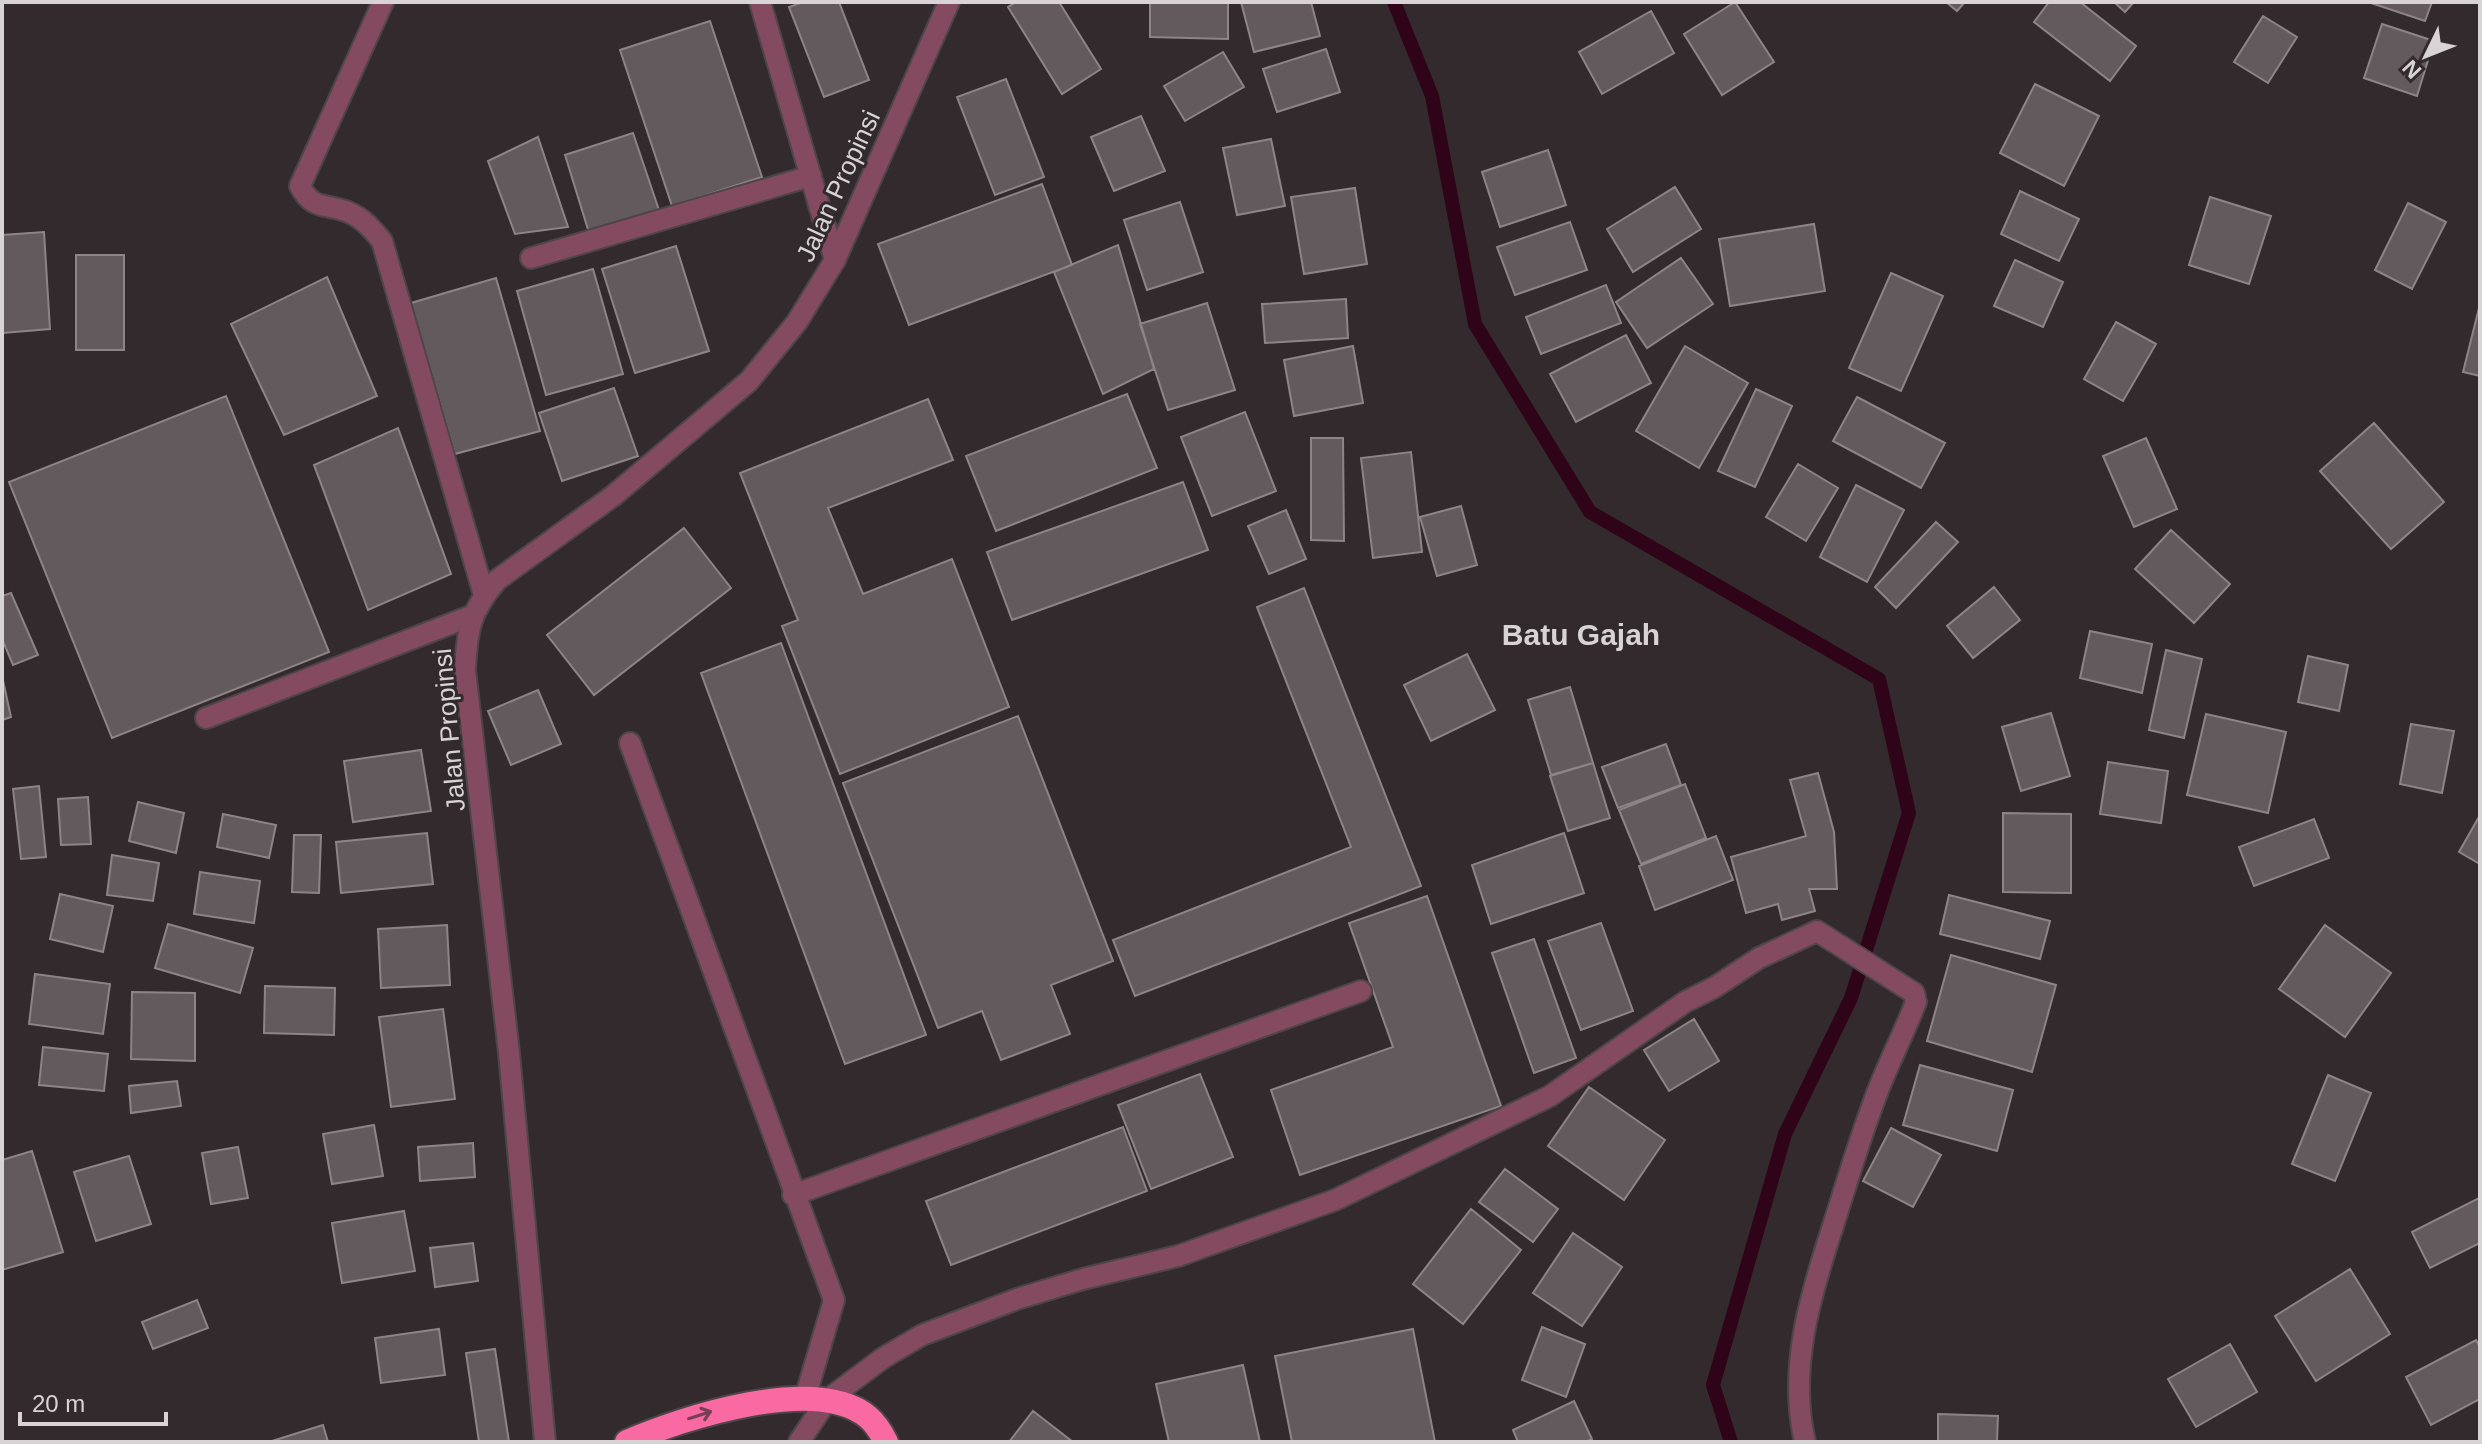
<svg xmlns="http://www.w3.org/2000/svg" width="2482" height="1444" viewBox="0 0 2482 1444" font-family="Helvetica,sans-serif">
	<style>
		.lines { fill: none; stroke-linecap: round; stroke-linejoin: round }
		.stream { stroke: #2f0418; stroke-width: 14 }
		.building { fill: #625a5c; stroke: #8d8486; stroke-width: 2 }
		.lane-casing { stroke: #4d4548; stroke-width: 24 }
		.street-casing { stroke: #4d4548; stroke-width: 24 }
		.highway-casing { stroke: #4d4548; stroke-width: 28 }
		.lane { stroke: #844a5f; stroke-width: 20 }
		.street { stroke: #844a5f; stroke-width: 20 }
		.highway { stroke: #f96aa3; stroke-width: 24 }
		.oneway { stroke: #784056 }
		.labels { text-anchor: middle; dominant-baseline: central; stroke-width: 6; stroke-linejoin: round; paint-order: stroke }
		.street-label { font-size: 26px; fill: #d8d3d5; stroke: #322a2d }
		.quarter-label { font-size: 30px; font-weight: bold; fill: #d8d3d5; stroke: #322a2d }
	</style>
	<rect width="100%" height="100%" fill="#322a2d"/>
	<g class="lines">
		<path class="stream" d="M1394 2 1432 96 1475 324 1590 512 1879 679 1909 813 1851 998 1785 1134 1713 1385 1731 1442"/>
	</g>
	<path class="building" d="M803 2H839L869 80 824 97 789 7Z
		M1016 2H1059L1101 69 1062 94 1008 7Z
		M1150 2H1228V39L1150 37Z
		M1241 2H1311L1320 36 1254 52Z
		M1735 2 1774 62 1722 95 1684 34Z
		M1946 2H1965L1957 11Z
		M2049 2H2080L2136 46 2110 81 2034 22Z
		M2114 2H2134L2125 12Z
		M2368 2H2432L2425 21Z
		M1651 11 1674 53 1602 94 1579 52Z
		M2263 16 2297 37 2268 83 2234 62Z
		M710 21 762 177 672 206 620 50Z
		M2382 24 2434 41 2417 96 2364 78Z
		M1326 49 1340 92 1277 112 1263 69Z
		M1223 52 1244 87 1185 121 1164 86Z
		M1006 79 1044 177 995 195 957 97Z
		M2035 84 2099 116 2064 186 2000 153Z
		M1141 116 1165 171 1114 191 1091 137Z
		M633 133 660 213 590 236 565 155Z
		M538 137 568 227 515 234 488 161Z
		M1271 139 1285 206 1237 215 1223 148Z
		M1548 150 1566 205 1500 227 1482 172Z
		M1042 184 1072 265 909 325 878 244Z
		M1675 187 1701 229 1633 272 1607 229Z
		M1355 188 1367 264 1304 274 1291 197Z
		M2020 191 2079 219 2059 261 2001 234Z
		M2210 197 2271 216 2249 284 2189 265Z
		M1180 202 1203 272 1147 290 1124 220Z
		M2408 203 2446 222 2412 289 2375 270Z
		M1570 222 1587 270 1515 295 1497 247Z
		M1814 224 1825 291 1730 306 1719 239Z
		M44 232 50 329 3 333 2 235Z
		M1118 245 1154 369 1103 394 1054 272Z
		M676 246 709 351 635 373 602 269Z
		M76 255H124V350H76Z
		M1681 258 1713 304 1647 348 1616 302Z
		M2015 260 2063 282 2043 327 1994 306Z
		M593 269 623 374 546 395 517 291Z
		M1891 273 1943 296 1901 391 1849 368Z
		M327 277 377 396 284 435 231 324Z
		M496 278 540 431 455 454 411 303Z
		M1606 285 1621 323 1541 354 1526 317Z
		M1346 299 1348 338 1265 343 1262 304Z
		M1207 303 1235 390 1168 410 1140 324Z
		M2479 308H2480V376L2463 372Z
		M2116 322 2156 344 2123 401 2084 379Z
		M1626 335 1651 383 1576 422 1550 374Z
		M1353 346 1363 403 1294 416 1284 360Z
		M1685 346 1748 383 1699 468 1636 431Z
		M614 388 638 456 562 481 539 413Z
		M1756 389 1792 406 1755 487 1718 471Z
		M1127 394 1157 468 996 531 966 456Z
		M226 396 329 652 112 738 9 482Z
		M1857 397 1945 443 1921 488 1833 441Z
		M928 399 953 460 828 508 863 594 952 559 1009 707 840 774 782 626 798 620 740 473Z
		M1245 412 1276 491 1212 516 1181 437Z
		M2374 423 2444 502 2391 549 2320 471Z
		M398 428 451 574 368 610 314 465Z
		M1311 438H1343L1344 541 1311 540Z
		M2146 438 2177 509 2134 527 2103 456Z
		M1411 452 1422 552 1373 558 1361 458Z
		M1798 464 1838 488 1806 541 1766 517Z
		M1183 482 1208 550 1012 620 987 552Z
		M1856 485 1904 510 1867 582 1820 557Z
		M1461 506 1477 565 1437 576 1420 517Z
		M1286 510 1306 559 1269 574 1248 526Z
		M1936 522 1958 542 1896 608 1875 587Z
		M684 528 731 588 594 695 547 635Z
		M2171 530 2230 584 2194 623 2135 569Z
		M1994 587 2020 620 1973 658 1947 626Z
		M1304 588 1421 886 1135 996 1113 940 1351 847 1257 607Z
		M11 593 38 655 13 665 2 639V596Z
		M2090 631 2152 644 2142 693 2080 678Z
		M781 643 926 1035 845 1064 701 673Z
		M2166 650 2202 659 2184 738 2149 730Z
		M1467 654 1495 710 1431 741 1404 685Z
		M2308 656 2348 665 2339 711 2298 702Z
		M2 676 11 717 2 720Z
		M1570 687 1593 763 1551 775 1528 700Z
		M538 690 561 744 511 765 488 711Z
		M2051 713 2070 776 2021 791 2002 727Z
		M2206 714 2286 732 2268 813 2187 795Z
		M1018 716 1113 961 1051 985 1070 1034 1001 1060 982 1011 938 1028 843 783Z
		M2411 724 2454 731 2442 793 2400 784Z
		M1666 744 1681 785 1618 808 1602 767Z
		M421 750 431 811 353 822 344 761Z
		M2108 762 2168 771 2161 823 2100 814Z
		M1593 763 1610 818 1568 831 1550 776Z
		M1818 773 1834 832 1837 889H1809L1815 911 1782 920 1778 904 1746 913 1731 857 1806 836 1790 780Z
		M1685 784 1706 838 1641 864 1619 810Z
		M39 786 46 857 21 859 13 789Z
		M88 797 91 844 61 845 58 799Z
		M138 802 184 813 176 853 129 841Z
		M2003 813 2071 814V893L2003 892Z
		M223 814 276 825 269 858 217 847Z
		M2480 815V864L2459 852Z
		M2314 819 2329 858 2254 886 2239 847Z
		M427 833 433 884 341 893 336 842Z
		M1564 833 1584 893 1491 924 1472 865Z
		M294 835H321L319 893 292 892Z
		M1716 836 1733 880 1655 910 1639 866Z
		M112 855 159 863 153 901 107 895Z
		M200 872 260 881 254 923 194 914Z
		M60 894 113 906 103 952 50 939Z
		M1949 895 2050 921 2040 959 1940 934Z
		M1427 896 1501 1106 1300 1175 1271 1090 1393 1047 1349 923Z
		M1601 923 1633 1011 1581 1030 1548 941Z
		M168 924 253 948 240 993 155 968Z
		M447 925 450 985 381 988 378 929Z
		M2325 925 2391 973 2345 1037 2279 989Z
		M1534 939 1576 1058 1534 1073 1492 953Z
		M1951 955 2056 985 2032 1072 1927 1041Z
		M35 974 110 984 103 1034 29 1024Z
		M265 986 335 988 334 1035 264 1033Z
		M132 992 195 993V1061L131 1059Z
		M443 1009 455 1099 391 1107 379 1017Z
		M1694 1019 1719 1061 1669 1091 1644 1050Z
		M43 1047 108 1054 104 1091 39 1085Z
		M1920 1065 2013 1090 1997 1151 1903 1125Z
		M1200 1074 1233 1157 1151 1189 1118 1105Z
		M2328 1075 2371 1093 2335 1181 2292 1164Z
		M177 1081 181 1106 131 1113 129 1086Z
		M1589 1087 1665 1140 1624 1200 1548 1146Z
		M374 1125 383 1176 332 1184 323 1134Z
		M1123 1127 1147 1191 951 1265 926 1201Z
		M1891 1128 1941 1155 1913 1207 1863 1181Z
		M473 1143 475 1177 420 1181 418 1147Z
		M238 1147 248 1198 211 1204 202 1153Z
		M32 1151 63 1252 2 1270V1160Z
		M129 1156 151 1224 96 1241 74 1172Z
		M1505 1169 1558 1209 1533 1242 1479 1202Z
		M2479 1198 2480 1243 2430 1268 2412 1232Z
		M1471 1209 1521 1250 1463 1324 1413 1284Z
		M404 1211 415 1271 342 1283 332 1223Z
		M1573 1233 1622 1267 1582 1326 1533 1293Z
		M473 1243 478 1281 435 1287 430 1248Z
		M2350 1269 2390 1334 2316 1381 2275 1316Z
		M197 1300 208 1328 153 1349 142 1322Z
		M1542 1327 1585 1344 1566 1397 1522 1380Z
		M439 1329 445 1375 381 1383 375 1338Z
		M1413 1329 1435 1442H1292L1275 1356Z
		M2476 1340 2480 1347V1399L2431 1425 2406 1377Z
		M2230 1344 2257 1392 2196 1427 2168 1379Z
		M495 1349 509 1442H479L466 1353Z
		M1243 1365 1260 1442H1169L1156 1384Z
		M1574 1401 1592 1439 1586 1442H1518L1513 1430Z
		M1033 1411 1073 1442H1009Z
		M1938 1414 1998 1416 1997 1442H1938Z
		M323 1425 328 1442H272V1441Z"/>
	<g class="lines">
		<defs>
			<path id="lane" d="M760 2 835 260
				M531 258 811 176
				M206 718 471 616
				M630 743 834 1300 805 1398
				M793 1195 1361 991"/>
			<path id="street" d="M383 2 300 186C313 211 326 203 348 212 363 218 372 229 382 241L484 595
				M545 1442 509 1053 465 670C467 630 470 611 497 580L613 496 749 381 797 322 835 260 949 2
				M799 1442 827 1400 883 1358 922 1335 1017 1299 1083 1279 1178 1256 1335 1200 1550 1096 1685 1002 1715 987 1759 958 1817 931 1914 993 1916 1002C1903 1036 1885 1069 1873 1104 1858 1144 1846 1185 1833 1226 1810 1296 1788 1369 1805 1442"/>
			<path id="highway" d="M627 1442C682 1418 816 1374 868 1417 875 1423 882 1434 886 1442"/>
		</defs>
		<use href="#lane" class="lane-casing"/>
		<use href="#street" class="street-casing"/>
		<use href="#highway" class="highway-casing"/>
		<use href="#lane" class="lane"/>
		<use href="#street" class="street"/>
		<use href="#highway" class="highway"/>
	</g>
	<defs><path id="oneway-shaft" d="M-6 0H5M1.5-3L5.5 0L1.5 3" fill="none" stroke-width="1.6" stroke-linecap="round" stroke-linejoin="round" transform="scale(2)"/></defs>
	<use class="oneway" href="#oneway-shaft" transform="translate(700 1415) rotate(-18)"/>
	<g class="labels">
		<g class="street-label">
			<text transform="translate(838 186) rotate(-65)">Jalan Propinsi</text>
			<text transform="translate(449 730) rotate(-95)">Jalan Propinsi</text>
		</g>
		<g class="quarter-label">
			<text x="1581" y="634">Batu Gajah</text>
		</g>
	</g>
	<rect width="2482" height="1444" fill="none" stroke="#d8d3d5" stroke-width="8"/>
	<g transform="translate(2426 56) rotate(227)" stroke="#322a2d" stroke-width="6" paint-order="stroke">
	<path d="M0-6L14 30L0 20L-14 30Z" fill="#d8d3d5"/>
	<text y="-12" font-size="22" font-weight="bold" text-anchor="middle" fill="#d8d3d5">N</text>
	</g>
	<path d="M20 1412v12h146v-12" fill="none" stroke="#d8d3d5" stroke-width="4"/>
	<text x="32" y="1412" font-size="24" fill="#d8d3d5" stroke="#322a2d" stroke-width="6" paint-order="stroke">20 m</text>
</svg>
